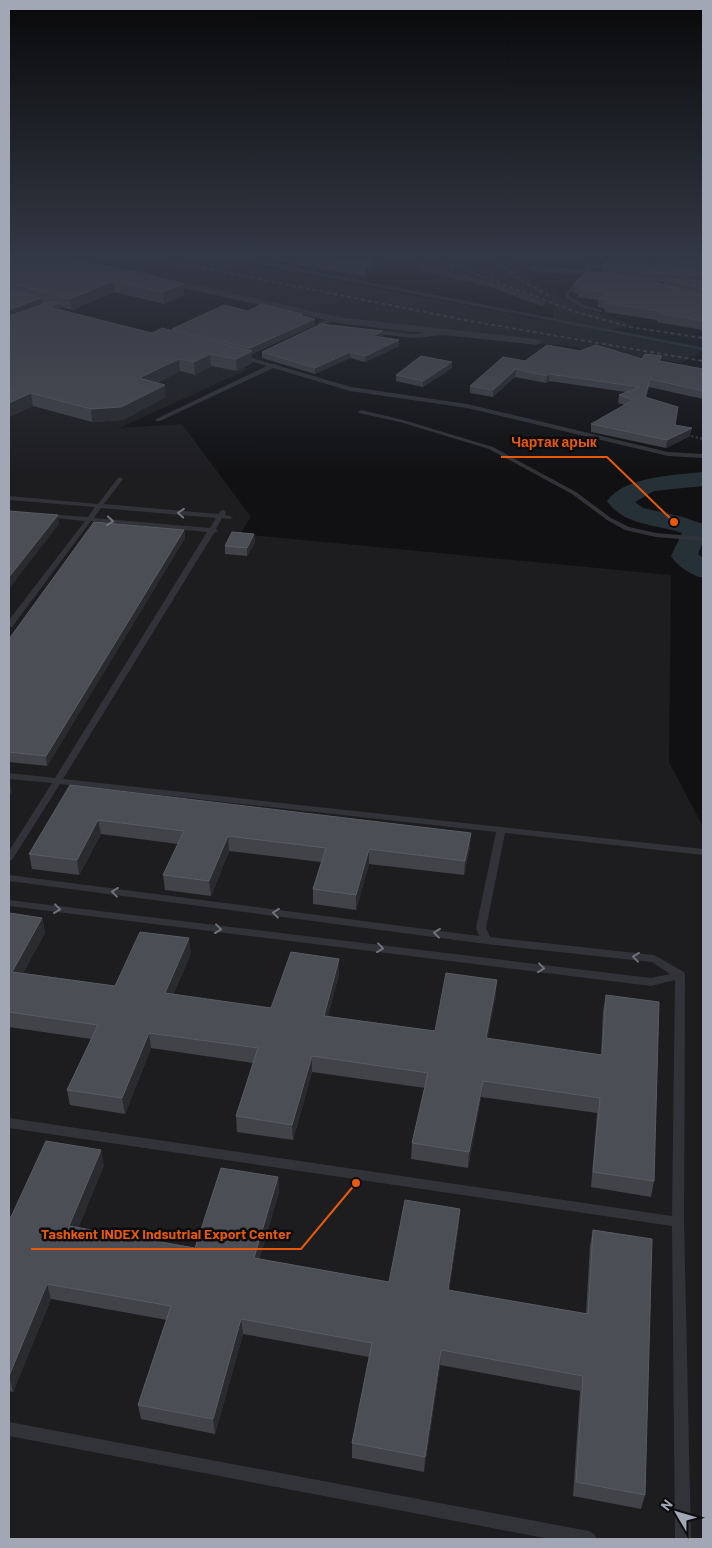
<svg xmlns="http://www.w3.org/2000/svg" width="712" height="1548" viewBox="0 0 712 1548" font-family="Barlow,sans-serif">
	<style>
		.built { fill: #1d1d20 }
		.lines { fill: none; stroke-linecap: round; stroke-linejoin: round }
		.stream { stroke: #263037; stroke-width: 3 }
		.river { fill: #263037; fill-rule: evenodd }
		.path { stroke: #373a3f; stroke-width: 2.5; stroke-dasharray: 2 2.5; stroke-linecap: butt }
		.lane { fill: #323338; fill-rule: evenodd }
		.street { fill: #323338; fill-rule: evenodd }
		.rail { stroke: #44474d; stroke-width: 2; stroke-dasharray: 4 3; stroke-linecap: butt }
		.wall { fill: #414349; fill-rule: evenodd }
		.shaded-wall { fill: #2a2b2f }
		.building { fill: #4c4e55; stroke: #595c64 }
		.oneway { stroke: #6f737d }
		.leader { fill: none; stroke: #e8590c; stroke-width: 2 }
		.callout-dot { fill: #e8590c; stroke: #0c0c0e; stroke-width: 2 }
		.callout-label { font-size: 14px; text-anchor: middle; font-weight: bold; fill: #e8590c; stroke: #0c0c0e; stroke-width: 5; stroke-linejoin: round; paint-order: stroke }
	</style>
	<rect width="100%" height="100%" fill="#111113"/>
	<path class="built" d="M45 257H208L552 322 554 309 557 307 494 284 429 268 413 257H509L535 284 579 307 630 324 605 332 702 351 681 363 567 346 388 331Z
		M44 316 249 369 119 428 182 424 251 517 240 534 671 575 669 762 703 827V1539H9V330Z"/>
	<g class="lines">
		<path class="stream" d="M233 257 703 349"/>
		<path class="river" d="M703 472V486L654 491 635 502 643 508 683 517 703 524V542L698 554 703 558V578C691 575 678 567 671 556L682 533C656 524 624 526 607 501 625 476 675 475 703 472Z"/>
		<path class="path" d="M687 435 703 439"/>
		<path class="lane" d="M542 257H557L595 262 593 263Z
			M651 257H655L649 272 639 271V269H645Z
			M590 265 613 267 615 268 613 269 588 267Z
			M579 278 583 279 569 294 570 297 586 306 602 310V312L582 308 566 298 565 294Z
			M333 318 335 319V320L322 325V327L318 326V323Z
			M373 330 413 334 444 331 447 333 444 335 413 338 371 333 370 332Z
			M242 355 272 364H276V365L351 387 467 404 668 452 703 454V458L668 456 467 408 350 391 273 368 160 421H156V419L267 366 240 358V356Z
			M361 410 403 420 493 447 576 492 611 518 629 527 656 533 703 537V541L656 537 625 530 607 520 572 494 489 449 400 422 359 413 358 412Z
			M120 477 123 479 104 504 218 514 221 511 223 510 226 512 225 515 233 517 230 519 222 518 216 529 218 531 214 533 63 779 703 849V855L505 833 486 928 490 937 654 955 684 972 685 975 684 1222 691 1539H675L672 1226 9 1128V1118L672 1216 675 980 651 986 9 906V900L651 978 670 974 652 962 486 944 9 881V875L479 936 476 928 496 832 60 784 12 860 9 861V851L52 783 9 779V773L55 778 207 532 91 521 12 627H9V620L85 521 46 517 44 516V514L88 517 95 507 9 500V496L98 504 118 478ZM101 508 216 518 210 528 94 518Z
			M9 1422 589 1531 594 1534 597 1539H550L9 1436Z"/>
		<path class="street" d="M403 257H414L432 268 496 283 547 303 542 306 538 305 490 287 426 272Z
			M591 257H601L589 275 586 276 534 271 529 268 534 265 583 270Z
			M160 277 344 318 537 339 542 342 537 345 344 324 157 282 155 280Z"/>
		<path class="rail" d="M148 257 470 321 703 361
			M431 257 576 312 630 327 703 338
			M495 257 516 277 551 297"/>
	</g>
	<path class="wall" d="M9 257 184 284V295L164 304 114 292 72 310 61 307V310L152 333 172 331V329L248 311 302 316 315 325 252 354V363L237 371 211 366 195 375 180 371 156 383 166 397 123 420 92 422 33 406 9 417Z
		M257 257H393L381 265 372 266 371 272 365 276Z
		M608 257H649L645 265 653 266 654 260 703 257V330L657 322V320L605 312V309L598 307V300L578 297V293H573V284L601 273 602 267 608 262ZM649 281 664 282V285L650 281Z
		M382 337 399 340V346L365 362 350 358 315 374 262 358V352L383 337Z
		M580 351 662 361 703 369V399L649 387 646 397 675 425 690 436 666 448 591 432V424L625 405 618 403 619 395 626 392 549 381 546 383 515 377 493 397 470 393V386L525 361Z
		M452 368 423 387 396 381V375Z
		M184 530 185 538 47 766 9 762V639Z
		M254 534 255 543 247 556 225 554V546Z
		M70 785 470 847 464 875 369 864 356 910 313 904V889L321 862 229 851 211 896 165 890 163 875 178 844 101 834 79 875 32 869 29 854Z
		M9 913 42 918 45 933 23 973 115 986 191 953 173 995 271 1008 339 974 328 1016 435 1031 496 995 487 1039 601 1055 603 1010 606 995 654 1181 651 1197 591 1187 597 1113 481 1097 468 1168 411 1159 412 1143 425 1088 312 1072 293 1140 237 1132 236 1116 253 1063 151 1048 125 1114 70 1105 67 1090 91 1039 9 1027Z
		M104 1165 78 1228 195 1248 278 1177 279 1192 259 1259 389 1282 459 1224 449 1290 586 1314 590 1245 593 1230 645 1495 641 1509 573 1496 580 1391 440 1365 424 1472 352 1458V1443L369 1357 243 1334 215 1434 141 1419 138 1405 167 1320 51 1299 13 1392 9 1391V1217H11Z"/>
	<path class="shaded-wall" d="M372 257H393L381 265 372 266 371 272 365 276V268Z
		M443 257H463L443 259Z
		M646 257H649L644 268 645 260Z
		M113 281 114 292 72 310 70 299Z
		M184 284V295L164 304 163 292Z
		M41 298 43 309 9 322V310Z
		M60 303 62 314 49 307Z
		M315 319V325L252 354V363L237 371 236 359 250 352V348Z
		M383 331V337L373 342V336Z
		M399 340V346L365 362V356Z
		M350 352V358L315 374V368Z
		M210 354 211 366 195 375 194 362Z
		M179 359 180 371 140 391 139 378Z
		M452 362V368L423 387V381Z
		M516 369 515 377 493 397V390Z
		M549 374V381L546 383 547 376Z
		M165 385 166 397 123 420 92 422 91 409Z
		M31 393 33 406 9 417V403Z
		M692 428 690 436 666 448 667 440Z
		M58 515 59 524 9 589V577Z
		M184 530 185 538 47 766 46 756Z
		M254 534 255 543 247 556V548Z
		M10 781 12 792 9 797V782Z
		M98 820 101 834 79 875 77 860Z
		M471 833 470 847 464 875 465 861Z
		M228 836 229 851 211 896 209 881Z
		M369 849V864L356 910V895Z
		M42 918 45 933 15 987 12 972Z
		M189 938 191 953 167 1009 165 993Z
		M339 959V974L324 1031V1016Z
		M497 980 496 995 485 1054 486 1038Z
		M149 1033 151 1048 125 1114 122 1098Z
		M312 1056V1072L293 1140 292 1125Z
		M483 1081 481 1097 468 1168 469 1152Z
		M101 1150 104 1165 72 1242 69 1226Z
		M278 1177 279 1192 255 1274 254 1258Z
		M460 1209 459 1224 447 1305 448 1290Z
		M47 1284 51 1299 13 1392 9 1376Z
		M241 1319 243 1334 215 1434 213 1419Z
		M441 1350 440 1365 424 1472 425 1457Z"/>
	<path class="building" d="M9 257H62L137 272 184 284 163 292 113 281 70 299 9 283Z
		M303 257H377H372L371 263 365 268Z
		M612 257H646L645 260Z
		M655 257H703V265L654 260Z
		M605 262 703 270V275L645 273 602 267Z
		M598 272 648 279 650 281 703 295V321L658 313 660 311 606 303 609 301 599 298 608 293 579 289 583 286 573 284 585 273Z
		M665 279 703 281V289Z
		M9 289 41 298 9 310Z
		M53 301 60 303 49 307 152 333 162 328 252 351 236 359 210 354 194 362 179 359 139 378 165 385 121 407 91 409 31 393 9 403V316Z
		M262 304 302 314 299 315 315 319 250 348 172 329 224 305 248 311Z
		M321 324 383 331 373 336 399 340 365 356 350 352 315 368 262 352Z
		M547 345 580 351 596 345 642 359 645 354 662 356 659 361 703 369V373L701 375 703 376V391L650 379 645 397 678 407 675 425 692 428 667 440 591 424 633 400 619 395 640 387 549 374 547 376 516 369 493 390 470 386 503 357 525 361Z
		M421 356 452 362 423 381 396 375Z
		M9 511 58 515 9 577Z
		M94 522 184 530 46 756 9 752V639Z
		M232 532 254 534 247 548 225 546Z
		M70 785 471 833 465 861 369 849 356 895 313 889 326 848 228 836 209 881 163 875 184 831 98 820 77 860 29 854Z
		M9 913 42 918 12 972 115 986 140 932 189 938 165 993 271 1008 291 952 339 959 324 1016 435 1031 446 973 497 980 486 1038 602 1055 606 995 659 1002 654 1181 593 1172 600 1098 483 1081 469 1152 412 1143 428 1073 312 1056 292 1125 236 1116 258 1048 149 1033 122 1098 67 1090 98 1025 9 1012Z
		M46 1141 101 1150 69 1226 195 1248 221 1168 278 1177 254 1258 389 1282 405 1200 460 1209 448 1290 588 1314 593 1230 652 1239 645 1495 576 1482 583 1376 441 1350 425 1457 352 1443 372 1343 241 1319 213 1419 138 1405 171 1306 47 1284 9 1376V1217H11Z"/>
	<defs><path id="oneway-chevron" d="M-2-3.5L2.5 0L-2 3.5" fill="none" stroke-width="1.6" stroke-linecap="round" stroke-linejoin="round" transform="scale(1.25)"/></defs>
	<g class="oneway">
		<use href="#oneway-chevron" transform="translate(181 513) rotate(-175)"/>
		<use href="#oneway-chevron" transform="translate(110 521) rotate(5)"/>
		<use href="#oneway-chevron" transform="translate(115 892) rotate(-173)"/>
		<use href="#oneway-chevron" transform="translate(57 909) rotate(7)"/>
		<use href="#oneway-chevron" transform="translate(276 913) rotate(-173)"/>
		<use href="#oneway-chevron" transform="translate(218 929) rotate(7)"/>
		<use href="#oneway-chevron" transform="translate(437 933) rotate(-173)"/>
		<use href="#oneway-chevron" transform="translate(380 948) rotate(7)"/>
		<use href="#oneway-chevron" transform="translate(636 957) rotate(-173)"/>
		<use href="#oneway-chevron" transform="translate(541 968) rotate(7)"/>
	</g>
	<linearGradient id="sky" x2="0" y2="1"><stop stop-color="#09090a"/><stop offset="0.54" stop-color="#323844"/><stop offset="1" stop-color="#323844" stop-opacity="0"/></linearGradient>
	<rect width="712" height="474" fill="url(#sky)"/>
	<path class="leader" d="M674 522L607 457H501M356 1183L301 1249H31"/>
	<g class="callout-dot">
		<circle cx="674" cy="522" r="5"/>
		<circle cx="356" cy="1183" r="5"/>
	</g>
	<g class="callout-label">
		<text x="554" y="447">Чартак арык</text>
		<text x="166" y="1239">Tashkent INDEX Indsutrial Export Center</text>
	</g>
	<rect width="712" height="1548" fill="none" stroke="#a1a7b5" stroke-width="20"/>
	<g transform="translate(677 1513) rotate(308)" stroke="#0c0c0e" stroke-width="4" paint-order="stroke">
	<path d="M0-4L9 19L0 12L-9 19Z" fill="#a1a7b5"/>
	<text y="-8" font-size="14" font-weight="bold" text-anchor="middle" fill="#a1a7b5">N</text>
	</g>
</svg>
